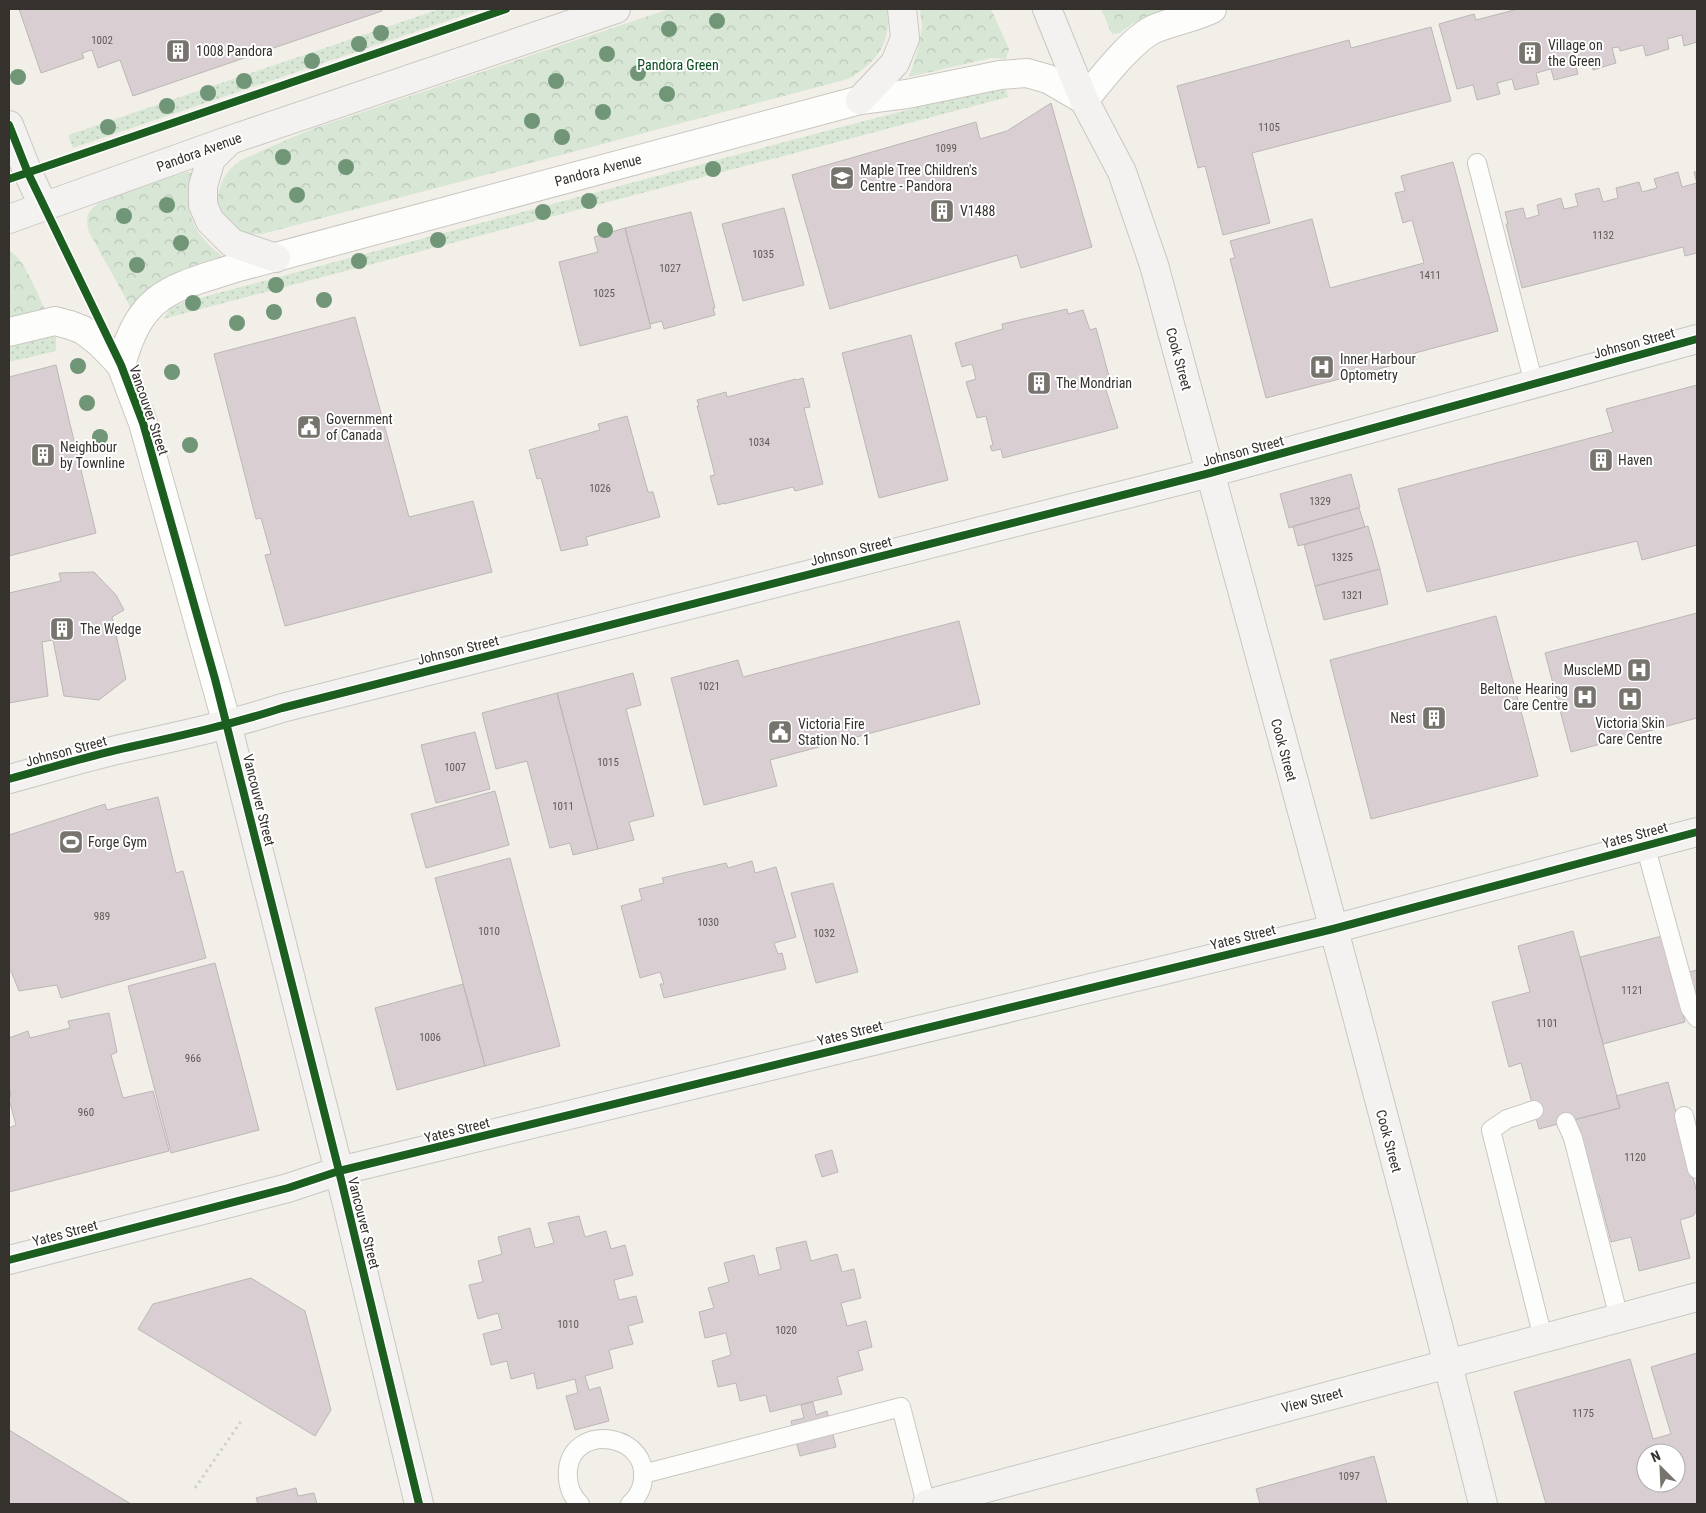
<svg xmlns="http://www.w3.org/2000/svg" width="1706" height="1513" viewBox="0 0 1706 1513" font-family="'Roboto Condensed',sans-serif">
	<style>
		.grass { fill: url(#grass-dots) }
		.park { fill: url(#park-crowns) }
		.building { fill: #d9cfd3; stroke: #bbb7b6; fill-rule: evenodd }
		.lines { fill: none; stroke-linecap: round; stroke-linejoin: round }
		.lane-casing { stroke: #c9c7c2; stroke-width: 20 }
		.street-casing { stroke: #c9c7c2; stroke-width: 30 }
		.secondary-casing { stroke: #c9c7c2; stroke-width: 30 }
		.path { stroke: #d1d0ce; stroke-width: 3; stroke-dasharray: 2.5 4; stroke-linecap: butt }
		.lane { stroke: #fdfdfc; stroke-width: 18 }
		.street { stroke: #fdfdfc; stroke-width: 28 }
		.secondary { stroke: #f4f2f0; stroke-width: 28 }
		.cycleway-casing { stroke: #fff; stroke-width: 11 }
		.cycleway { stroke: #1b5e20; stroke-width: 8 }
		.tree { fill: #709577 }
		.labels { text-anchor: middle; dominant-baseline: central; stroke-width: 4; stroke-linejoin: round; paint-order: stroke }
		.number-label { font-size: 11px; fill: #5e5956 }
		.poi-label { font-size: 14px; fill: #35322d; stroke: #fff; text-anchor: start }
		.park-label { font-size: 14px; fill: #054b1b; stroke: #fff }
		.street-label { font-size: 14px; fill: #35322d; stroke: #fff }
	</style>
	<defs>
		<pattern id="grass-dots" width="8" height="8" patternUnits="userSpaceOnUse" patternTransform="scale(1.25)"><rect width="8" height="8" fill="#d8e7d5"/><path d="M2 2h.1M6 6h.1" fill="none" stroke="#bac7b7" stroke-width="1.8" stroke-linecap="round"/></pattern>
		<pattern id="park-crowns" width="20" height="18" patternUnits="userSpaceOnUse" patternTransform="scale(1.25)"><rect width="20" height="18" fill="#d8e7d5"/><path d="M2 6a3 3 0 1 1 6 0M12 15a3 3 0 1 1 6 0" fill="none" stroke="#bac7b7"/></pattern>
	</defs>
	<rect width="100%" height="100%" fill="#f2efe8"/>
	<path class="grass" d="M440 9H482L73 148 68 135Z
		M1005 85 1008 97 163 319 171 308 188 301 841 127Z
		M43 336 56 337V351L9 362V345Z"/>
	<path class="park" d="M669 9H888C891 44 877 62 848 79L262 234C215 236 202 187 241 160L309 130Z
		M920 9H991L1009 49 1006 59 991 58 909 77 917 52 922 28Z
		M1101 9H1171L1132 24 1120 33 1112 34Z
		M187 172H190L192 176C182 212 194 234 222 256V259L169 276 152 287 134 310H132L89 232C85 219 87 210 99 203L147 184Z
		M9 251C24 257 37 294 45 309L9 318Z"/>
	<path class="building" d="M19 9H381L382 11 133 96 120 60 98 68 92 50 82 53 84 58 41 73Z
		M1518 9H1697V42L1684 46 1682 35 1667 39 1669 49 1646 56 1643 45 1620 51 1619 47 1612 48 1616 63 1593 70 1590 59 1575 63 1578 74 1554 80 1551 69 1536 73 1539 84 1515 90 1512 79 1497 83 1500 94 1477 100 1473 85 1457 89 1439 24 1474 14 1476 20Z
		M1431 27 1451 101 1252 153 1270 223 1223 235 1205 166 1198 168 1177 86 1349 40 1351 48Z
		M1051 103 1092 247 1021 268 1017 255 830 309 792 175 976 122 980 139 1007 131Z
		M1453 162 1498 331 1415 353 1417 359 1266 398 1230 259 1235 258 1230 241 1312 219 1330 288 1424 263 1412 220 1403 223 1395 193 1405 191 1401 176Z
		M1678 172 1682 187 1697 183 1694 172H1697V253L1685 256 1683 247 1522 288 1506 224H1508L1505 212 1523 208 1526 219 1539 215 1537 205 1561 198 1564 209 1578 206 1575 194 1599 188 1603 202 1618 198 1616 188 1639 182 1642 192 1657 188 1654 179Z
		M784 208 804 285 743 301 722 224Z
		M691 212 715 308H713L715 315 664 329 662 321 650 324 625 228Z
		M625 228 651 328 580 346 559 262 598 252 594 237Z
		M1067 309 1068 314 1083 310 1090 330 1096 328 1111 384 1105 387 1118 428 1003 458 1001 449 992 451 990 446 993 445 986 416 977 418 966 382 976 379 972 364 962 367 955 343 1003 329 1002 324Z
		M355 317 409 517 473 501 492 572 285 626 265 555 271 554 261 518 256 519 214 354Z
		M911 335 948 480 879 498 842 353Z
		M56 365 96 533 9 556V377Z
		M803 378 810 407 804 408 823 484 795 491 793 487 724 504V503L718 505 710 476 715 475 697 406H699L697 400 726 392 727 397 796 379 797 380Z
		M1697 385V545L1642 560 1637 541 1427 592 1398 489 1613 432 1606 409Z
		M627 416 648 492H653L660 517 586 537 588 545 561 551 541 478 537 479 529 450 600 430 598 424Z
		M1351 474 1360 507 1289 528 1280 494Z
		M1359 508 1365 527 1298 546 1293 526Z
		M1368 526 1380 569 1315 586 1304 545Z
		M1380 569 1388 604 1324 620 1315 586Z
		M94 572 116 595 124 610 112 617 126 679 99 700 64 696 53 640 42 642 48 696 9 703V593L61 581 59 573Z
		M1697 613V718L1571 752 1545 653Z
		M1496 616 1538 776 1371 819 1330 660Z
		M959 621 980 704 770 760 777 786 704 805 671 678 738 660 743 677Z
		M633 673 641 705 626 709 654 816 629 822 634 840 598 849 557 693Z
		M557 693 598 849 573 855 570 843 550 848 527 761 496 769 482 713Z
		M475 732 490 789 436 803 421 745Z
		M495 791 509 845 426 868 411 814Z
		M158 797 176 873 183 871 206 958 61 998 57 985 19 991 11 971H9V835L105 804 107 810Z
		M510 858 560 1046 485 1066 435 878Z
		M752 861 755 873 776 867 796 937 774 943 778 954 782 953 786 969 664 998 660 984H664L660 972 640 978 621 906 642 900 639 889 664 883 662 878 726 863 728 868Z
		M833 883 858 972 816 983 791 893Z
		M1573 931 1620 1108 1539 1129 1521 1063 1509 1067 1492 1002 1530 992 1518 946Z
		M1662 936 1685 1022 1603 1044 1580 957Z
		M215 963 259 1130 171 1153 128 986Z
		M1697 970V998L1689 972Z
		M463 984 485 1066 397 1090 375 1008Z
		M109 1013 117 1052 111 1055 123 1098 153 1091 169 1151 9 1192V1128L16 1125 9 1099 11 1094 9 1087V1038L28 1031 30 1038 70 1028 68 1021Z
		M1668 1082 1697 1193V1210L1693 1216 1680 1220 1690 1258 1639 1271 1631 1237 1611 1242 1599 1195 1593 1197 1573 1120 1620 1108 1616 1096Z
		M832 1150 838 1172 822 1177 815 1155Z
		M579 1216 585 1237 606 1231 611 1249 625 1245 633 1275 614 1280 619 1300 636 1296 643 1322 628 1326 633 1344 609 1350 613 1368 585 1376 589 1390 600 1387 609 1421 575 1430 566 1396 578 1393 575 1379 537 1389 534 1373 511 1379 507 1361 491 1365 483 1334 502 1329 498 1313 478 1319 469 1285 483 1282 478 1261 502 1254 498 1237 530 1228 535 1248 554 1243 548 1223Z
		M806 1241 811 1261 837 1254 842 1272 854 1269 861 1298 841 1303 847 1326 866 1321 872 1347 858 1351 863 1370 837 1377 842 1394 770 1412 766 1395 740 1401 736 1383 718 1387 712 1361 731 1355 726 1333 705 1338 699 1312 714 1308 708 1288 729 1282 724 1263 754 1255 759 1275 781 1269 776 1248Z
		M251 1278 305 1311 331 1410 315 1436 138 1329 153 1304Z
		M1697 1353V1504H1546L1514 1392 1630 1359 1653 1439 1671 1434 1651 1367ZM1646 1453H1676V1483H1646Z
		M813 1402 816 1415 827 1411 836 1447 800 1456 791 1421 804 1418 801 1405Z
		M9 1430 131 1504H9Z
		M1374 1456 1387 1504H1260L1256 1489Z
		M296 1488 298 1496 314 1493 317 1504H258L256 1498Z"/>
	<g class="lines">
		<defs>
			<path id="lane" d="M1477 163 1534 384
				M1645 845 1690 1008 1697 1018
				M1534 1110 1507 1119 1491 1130 1543 1338
				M1684 1116 1697 1169
				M1566 1122 1573 1138 1619 1318
				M643 1474 901 1407 926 1504
				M580 1504C570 1495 567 1482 568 1469 574 1421 654 1434 642 1485 640 1492 636 1499 630 1504"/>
			<path id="street" d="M9 332 55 321 70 325 83 330 101 344 121 365 143 423 227 724
				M121 365C141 292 170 289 235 268L860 100 907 94 1000 75 1027 73 1048 79 1084 100C1101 80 1131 40 1154 29 1173 21 1194 18 1212 9"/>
			<path id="secondary" d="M1047 9 1084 100 1122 172 1154 265C1265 677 1380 1089 1483 1504
				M860 100 895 63 905 38 902 9
				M9 125 28 173 44 207
				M230 140 211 159 203 186V205L210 221 232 243 276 258
				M9 219 230 140 616 9
				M227 724 339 1171 419 1504
				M9 779C50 768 92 755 134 746 184 735 233 724 282 708L1210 473 1697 339
				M9 1260 288 1188 339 1171 1333 929 1697 832
				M927 1504 1697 1297"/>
		</defs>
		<use href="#lane" class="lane-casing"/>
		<use href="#street" class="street-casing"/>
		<use href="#secondary" class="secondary-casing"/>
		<path class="path" d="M195 1488 242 1420"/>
		<use href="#lane" class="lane"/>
		<use href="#street" class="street"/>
		<use href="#secondary" class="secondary"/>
		<defs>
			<path id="cycleway" d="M9 125 28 173 121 365 143 423 215 679 339 1171 419 1504
				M9 179 506 9
				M9 779C50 768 92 755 134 746 184 735 233 724 282 708L1210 473 1697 339
				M9 1260 288 1188 339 1171 1333 929 1697 832"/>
		</defs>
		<use href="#cycleway" class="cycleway-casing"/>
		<use href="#cycleway" class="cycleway"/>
	</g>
	<g class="tree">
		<circle cx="717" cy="21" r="8"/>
		<circle cx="669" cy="29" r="8"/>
		<circle cx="381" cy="33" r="8"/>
		<circle cx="359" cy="44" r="8"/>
		<circle cx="607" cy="54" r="8"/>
		<circle cx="312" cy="61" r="8"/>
		<circle cx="638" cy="73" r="8"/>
		<circle cx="18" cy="77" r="8"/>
		<circle cx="244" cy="81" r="8"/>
		<circle cx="556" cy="81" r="8"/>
		<circle cx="208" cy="93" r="8"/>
		<circle cx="667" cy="94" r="8"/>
		<circle cx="167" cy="106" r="8"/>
		<circle cx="603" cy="112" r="8"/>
		<circle cx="532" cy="121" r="8"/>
		<circle cx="108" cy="127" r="8"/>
		<circle cx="562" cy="137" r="8"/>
		<circle cx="283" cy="157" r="8"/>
		<circle cx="346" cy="167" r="8"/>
		<circle cx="713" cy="169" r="8"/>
		<circle cx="297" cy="195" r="8"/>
		<circle cx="589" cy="201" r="8"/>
		<circle cx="167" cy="205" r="8"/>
		<circle cx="543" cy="212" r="8"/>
		<circle cx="124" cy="216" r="8"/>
		<circle cx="605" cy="230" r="8"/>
		<circle cx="438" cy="240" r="8"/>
		<circle cx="181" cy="243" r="8"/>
		<circle cx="359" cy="261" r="8"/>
		<circle cx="137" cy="265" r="8"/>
		<circle cx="276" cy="285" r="8"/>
		<circle cx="324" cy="300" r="8"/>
		<circle cx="193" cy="303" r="8"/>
		<circle cx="274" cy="312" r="8"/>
		<circle cx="237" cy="323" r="8"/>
		<circle cx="78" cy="366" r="8"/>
		<circle cx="172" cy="372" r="8"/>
		<circle cx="87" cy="403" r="8"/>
		<circle cx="100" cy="437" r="8"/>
		<circle cx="190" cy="445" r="8"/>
	</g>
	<defs>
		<symbol id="building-square" viewBox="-11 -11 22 22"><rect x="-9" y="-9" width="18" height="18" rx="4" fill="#77746e" stroke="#fff"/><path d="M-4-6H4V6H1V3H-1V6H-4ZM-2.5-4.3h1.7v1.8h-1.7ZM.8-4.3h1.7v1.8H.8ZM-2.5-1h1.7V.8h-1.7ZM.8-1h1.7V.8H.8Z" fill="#fff"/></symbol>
		<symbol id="school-square" viewBox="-11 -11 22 22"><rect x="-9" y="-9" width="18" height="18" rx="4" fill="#77746e" stroke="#fff"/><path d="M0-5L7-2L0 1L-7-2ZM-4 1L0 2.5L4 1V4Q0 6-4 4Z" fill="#fff"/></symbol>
		<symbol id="hospital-square" viewBox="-11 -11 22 22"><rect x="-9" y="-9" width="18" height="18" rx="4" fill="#77746e" stroke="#fff"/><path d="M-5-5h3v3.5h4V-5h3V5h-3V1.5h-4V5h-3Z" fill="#fff"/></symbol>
		<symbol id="civic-square" viewBox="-11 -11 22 22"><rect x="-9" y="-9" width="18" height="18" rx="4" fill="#77746e" stroke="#fff"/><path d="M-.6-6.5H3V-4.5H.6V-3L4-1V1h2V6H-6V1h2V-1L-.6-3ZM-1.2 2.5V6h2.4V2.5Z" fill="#fff"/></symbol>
		<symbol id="stadium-square" viewBox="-11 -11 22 22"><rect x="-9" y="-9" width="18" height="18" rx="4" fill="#77746e" stroke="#fff"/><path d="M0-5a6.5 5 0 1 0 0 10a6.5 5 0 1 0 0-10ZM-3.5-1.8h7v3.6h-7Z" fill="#fff"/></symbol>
	</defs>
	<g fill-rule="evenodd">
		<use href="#building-square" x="164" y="37" width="28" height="28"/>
		<use href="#building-square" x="1516" y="39" width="28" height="28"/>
		<use href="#school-square" x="828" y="164" width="28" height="28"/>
		<use href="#building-square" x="928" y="197" width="28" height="28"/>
		<use href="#hospital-square" x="1308" y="353" width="28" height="28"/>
		<use href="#building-square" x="1025" y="369" width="28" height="28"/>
		<use href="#civic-square" x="295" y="413" width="28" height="28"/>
		<use href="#building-square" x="29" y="441" width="28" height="28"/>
		<use href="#building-square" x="1587" y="446" width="28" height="28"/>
		<use href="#building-square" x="48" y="615" width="28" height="28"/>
		<use href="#hospital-square" x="1625" y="656" width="28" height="28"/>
		<use href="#hospital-square" x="1571" y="683" width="28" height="28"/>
		<use href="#hospital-square" x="1616" y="685" width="28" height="28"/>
		<use href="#building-square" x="1420" y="704" width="28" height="28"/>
		<use href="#civic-square" x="766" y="718" width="28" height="28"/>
		<use href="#stadium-square" x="57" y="828" width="28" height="28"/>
	</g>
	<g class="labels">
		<g class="number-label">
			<text x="102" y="40">1002</text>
			<text x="1269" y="127">1105</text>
			<text x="946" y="148">1099</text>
			<text x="1603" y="235">1132</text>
			<text x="763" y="254">1035</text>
			<text x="670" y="268">1027</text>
			<text x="1430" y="275">1411</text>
			<text x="604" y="293">1025</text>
			<text x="759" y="442">1034</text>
			<text x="600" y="488">1026</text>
			<text x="1320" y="501">1329</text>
			<text x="1342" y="557">1325</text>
			<text x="1352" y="595">1321</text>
			<text x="709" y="686">1021</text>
			<text x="608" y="762">1015</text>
			<text x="455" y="767">1007</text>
			<text x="563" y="806">1011</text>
			<text x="102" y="916">989</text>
			<text x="708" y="922">1030</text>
			<text x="489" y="931">1010</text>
			<text x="824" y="933">1032</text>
			<text x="1632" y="990">1121</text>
			<text x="1547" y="1023">1101</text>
			<text x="430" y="1037">1006</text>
			<text x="193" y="1058">966</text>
			<text x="86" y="1112">960</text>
			<text x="1635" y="1157">1120</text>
			<text x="568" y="1324">1010</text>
			<text x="786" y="1330">1020</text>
			<text x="1583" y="1413">1175</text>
			<text x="1349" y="1476">1097</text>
		</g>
		<g class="poi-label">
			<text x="1548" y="45">Village on<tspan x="1548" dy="16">the Green</tspan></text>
			<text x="196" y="51">1008 Pandora</text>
			<text x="860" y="170">Maple Tree Children's<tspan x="860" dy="16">Centre - Pandora</tspan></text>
			<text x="960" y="211">V1488</text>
			<text x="1340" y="359">Inner Harbour<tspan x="1340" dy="16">Optometry</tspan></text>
			<text x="1056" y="383">The Mondrian</text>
			<text x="326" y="419">Government<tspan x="326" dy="16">of Canada</tspan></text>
			<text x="60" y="447">Neighbour<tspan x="60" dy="16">by Townline</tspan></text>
			<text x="1618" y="460">Haven</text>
			<text x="80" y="629">The Wedge</text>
			<text x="1622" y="670" text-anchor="end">MuscleMD</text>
			<text x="1568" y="689" text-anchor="end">Beltone Hearing<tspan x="1568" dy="16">Care Centre</tspan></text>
			<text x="1416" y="718" text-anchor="end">Nest</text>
			<text x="1630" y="723" text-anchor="middle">Victoria Skin<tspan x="1630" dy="16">Care Centre</tspan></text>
			<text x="798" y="724">Victoria Fire<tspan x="798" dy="16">Station No. 1</tspan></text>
			<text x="88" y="842">Forge Gym</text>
		</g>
		<g class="park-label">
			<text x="678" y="65">Pandora Green</text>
		</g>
		<g class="street-label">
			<text transform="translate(199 152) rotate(-20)">Pandora Avenue</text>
			<text transform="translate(598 170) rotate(-15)">Pandora Avenue</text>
			<text transform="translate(1634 343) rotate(-15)">Johnson Street</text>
			<text transform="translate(1179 359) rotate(75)">Cook Street</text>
			<text transform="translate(149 410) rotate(71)">Vancouver Street</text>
			<text transform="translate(1243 451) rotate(-15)">Johnson Street</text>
			<text transform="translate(851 551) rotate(-14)">Johnson Street</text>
			<text transform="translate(458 650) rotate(-14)">Johnson Street</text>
			<text transform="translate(1284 750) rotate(75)">Cook Street</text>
			<text transform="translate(66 751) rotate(-15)">Johnson Street</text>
			<text transform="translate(259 800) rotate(76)">Vancouver Street</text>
			<text transform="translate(1635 835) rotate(-15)">Yates Street</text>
			<text transform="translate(1243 937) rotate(-14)">Yates Street</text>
			<text transform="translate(850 1033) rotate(-14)">Yates Street</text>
			<text transform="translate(457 1130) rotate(-14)">Yates Street</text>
			<text transform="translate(1389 1141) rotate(75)">Cook Street</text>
			<text transform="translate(364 1223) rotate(76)">Vancouver Street</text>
			<text transform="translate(65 1233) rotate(-15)">Yates Street</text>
			<text transform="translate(1312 1400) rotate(-15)">View Street</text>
		</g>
	</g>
	<rect width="1706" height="1513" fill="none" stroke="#35322d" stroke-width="20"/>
	<g transform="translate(1661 1468) rotate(336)"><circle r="24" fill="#ffffff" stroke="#aeadab"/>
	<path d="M0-4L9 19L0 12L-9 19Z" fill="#77746e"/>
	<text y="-8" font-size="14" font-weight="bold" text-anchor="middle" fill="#35322d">N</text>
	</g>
</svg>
